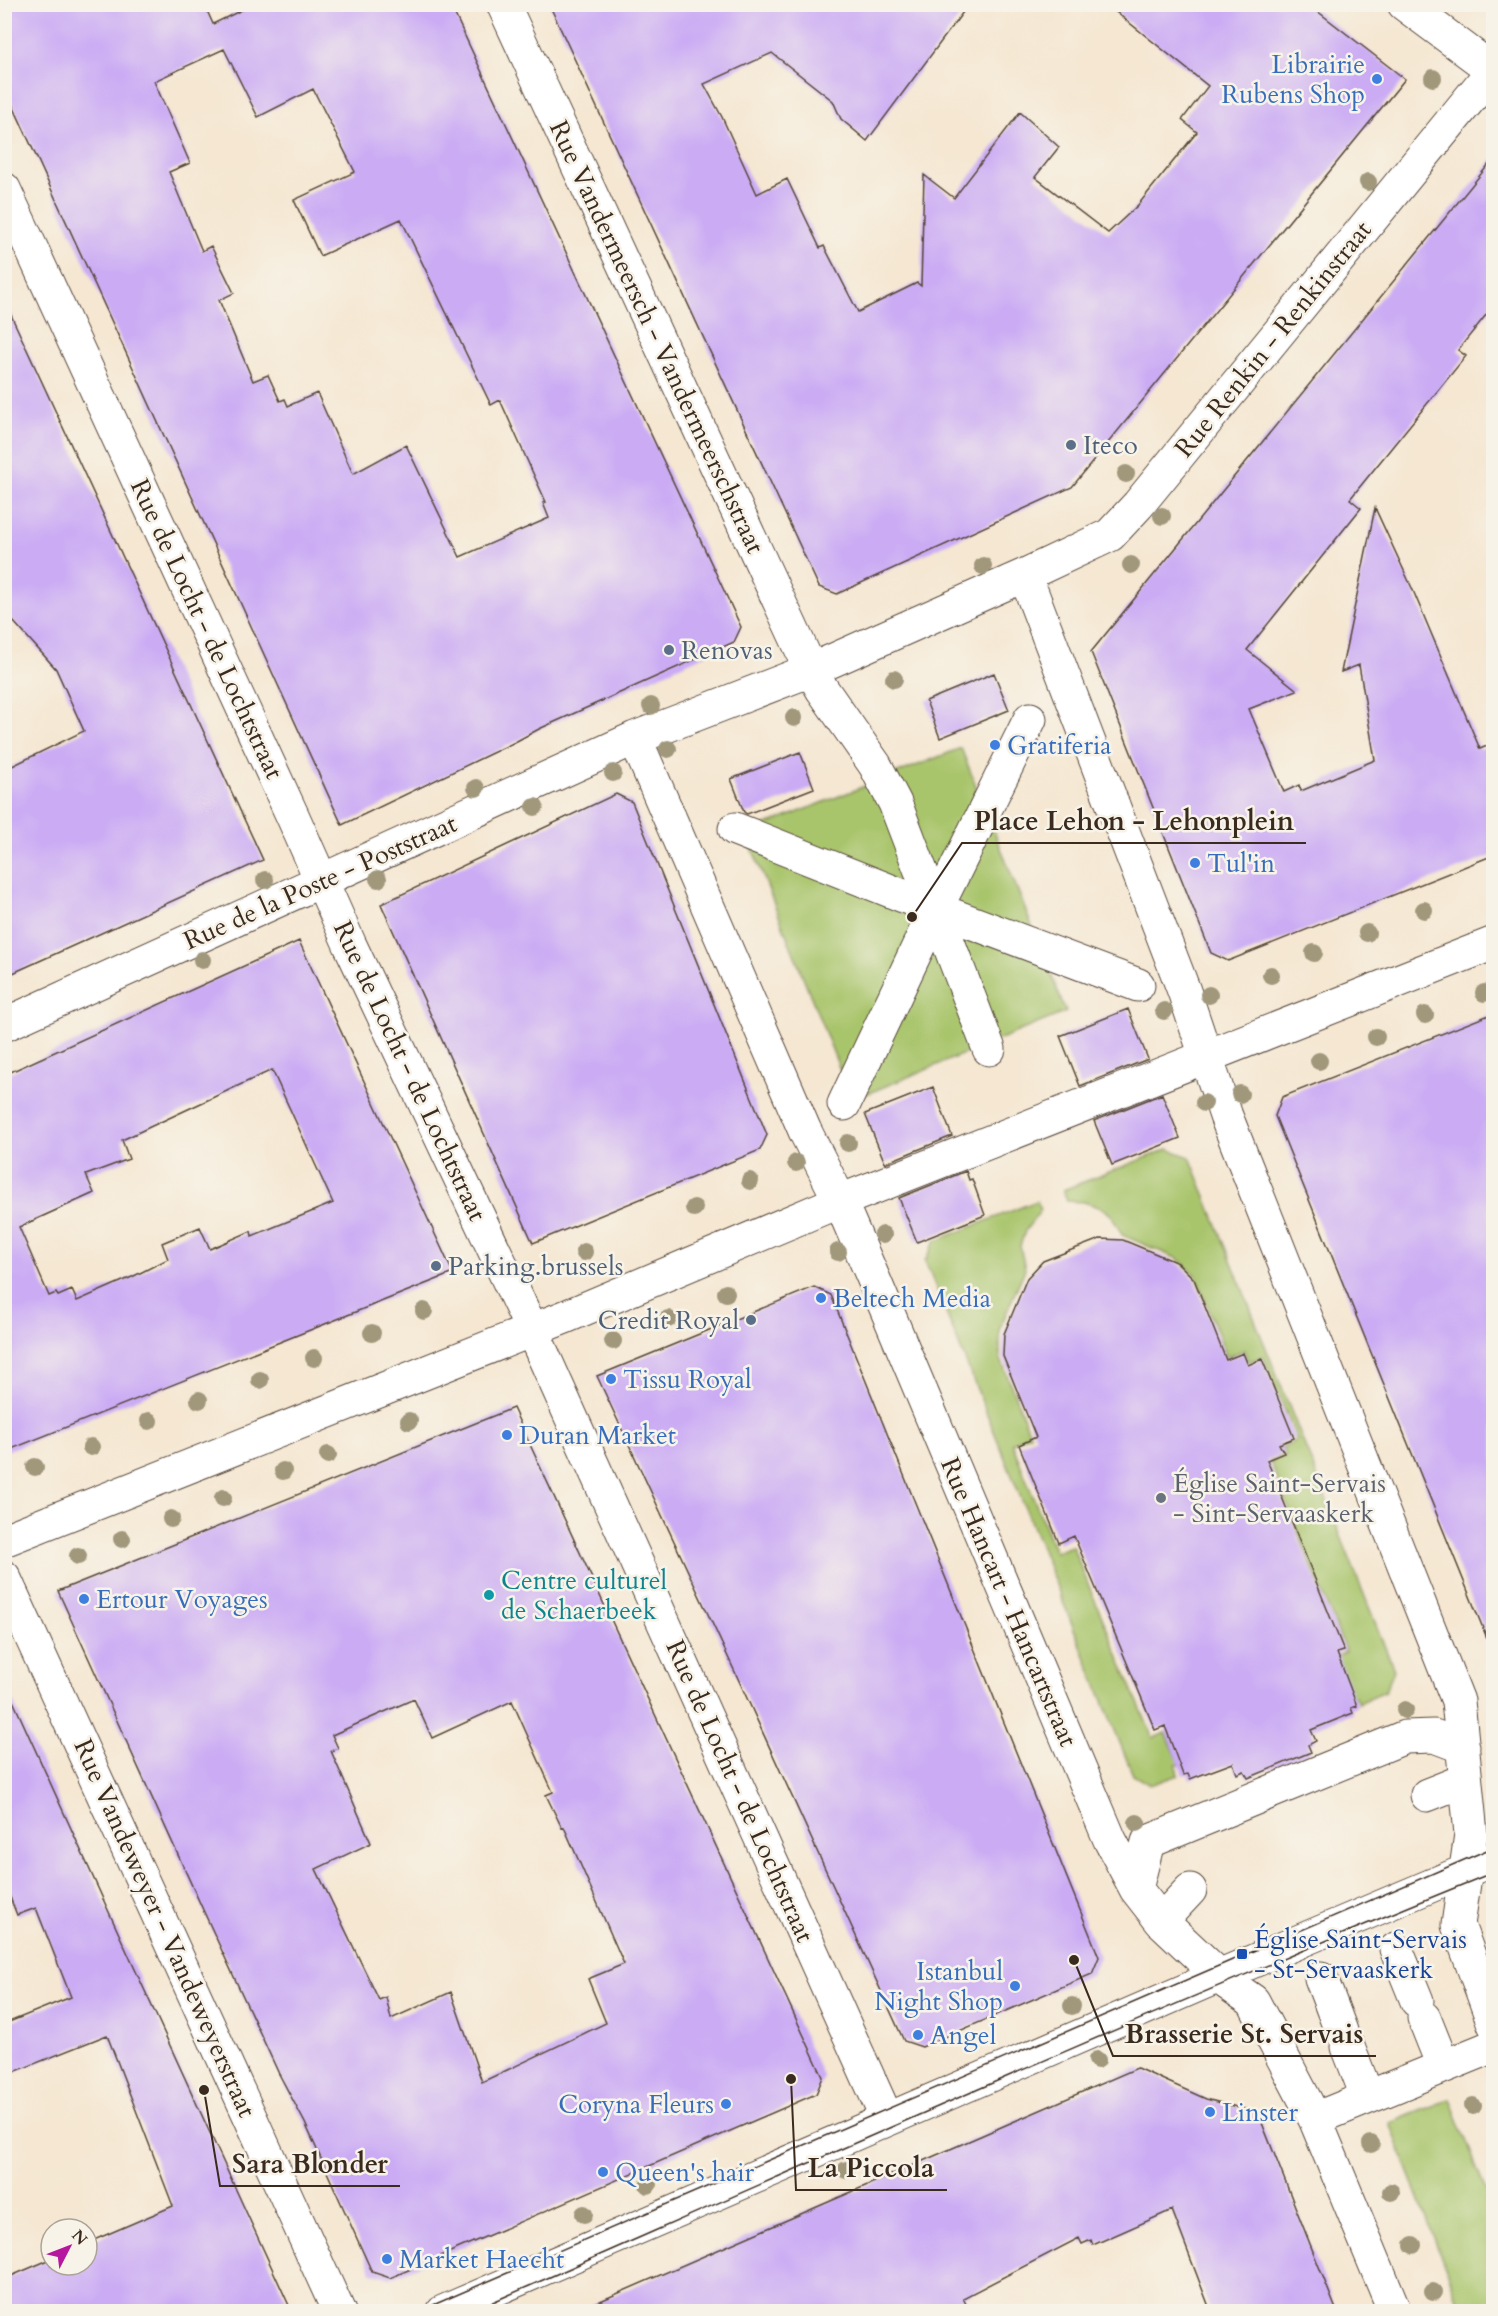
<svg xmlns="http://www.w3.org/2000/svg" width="1498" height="2316" viewBox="0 0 1498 2316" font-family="Cardo,serif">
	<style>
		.green { fill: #a9c56c; stroke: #727845; stroke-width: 1.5 }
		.building { fill: #cbacf4; fill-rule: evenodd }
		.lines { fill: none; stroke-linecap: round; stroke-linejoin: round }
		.minor-casing { stroke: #574639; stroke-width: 35 }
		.minor { stroke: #fff; stroke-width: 33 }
		.tram { stroke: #3b2a1e; stroke-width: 1.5 }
		.tree { fill: #a1987c }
		.shop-dot { fill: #3f7fe0; stroke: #f7f3e8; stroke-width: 2 }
		.service-dot { fill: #5c6f8a; stroke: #f7f3e8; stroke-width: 2 }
		.worship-dot { fill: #6b7280; stroke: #f7f3e8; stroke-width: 2 }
		.culture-dot { fill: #0f9aa8; stroke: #f7f3e8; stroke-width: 2 }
		.transit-dot { fill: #1a4fb4; stroke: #f7f3e8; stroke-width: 2 }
		.labels { text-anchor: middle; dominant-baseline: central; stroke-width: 5; stroke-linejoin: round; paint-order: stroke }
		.shop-label { font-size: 26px; fill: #366cbe; stroke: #f7f3e8; text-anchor: start }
		.street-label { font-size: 26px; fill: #3b2a1e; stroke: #f7f3e8 }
		.service-label { font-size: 26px; fill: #4e5e75; stroke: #f7f3e8; text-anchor: start }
		.worship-label { font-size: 26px; fill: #5b616d; stroke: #f7f3e8; text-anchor: start }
		.culture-label { font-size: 26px; fill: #0d838f; stroke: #f7f3e8; text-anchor: start }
		.transit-label { font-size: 26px; fill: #164399; stroke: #f7f3e8; text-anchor: start }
		.leader { fill: none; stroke: #3b2a1e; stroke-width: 2 }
		.callout-dot { fill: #3b2a1e; stroke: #f7f3e8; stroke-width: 2 }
		.callout-label { font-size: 27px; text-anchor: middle; font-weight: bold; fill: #3b2a1e; stroke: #f7f3e8; stroke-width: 5; stroke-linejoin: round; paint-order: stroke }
	</style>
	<rect width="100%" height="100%" fill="#f7f3e8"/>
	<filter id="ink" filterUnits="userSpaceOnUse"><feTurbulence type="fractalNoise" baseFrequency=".0167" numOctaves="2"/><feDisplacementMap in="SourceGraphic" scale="12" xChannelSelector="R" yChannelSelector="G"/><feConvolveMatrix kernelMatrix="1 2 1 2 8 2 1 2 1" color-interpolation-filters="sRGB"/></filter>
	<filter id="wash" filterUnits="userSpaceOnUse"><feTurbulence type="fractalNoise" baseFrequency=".008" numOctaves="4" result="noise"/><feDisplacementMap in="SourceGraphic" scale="24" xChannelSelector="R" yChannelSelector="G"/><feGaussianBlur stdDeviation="1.35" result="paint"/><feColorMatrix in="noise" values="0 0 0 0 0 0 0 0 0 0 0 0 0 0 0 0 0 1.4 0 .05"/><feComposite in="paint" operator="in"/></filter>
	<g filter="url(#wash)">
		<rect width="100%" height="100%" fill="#f5e7d2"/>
		<path class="green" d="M961 748 1066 1012 852 1100 746 833Z
			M1168 1149 1190 1157 1394 1670 1385 1691 1358 1703 1355 1696 1348 1699 1333 1658 1346 1652 1270 1461 1286 1455 1282 1447 1297 1440 1263 1356 1248 1362 1244 1350 1227 1357 1196 1276 1178 1259 1122 1235 1112 1216 1104 1209 1084 1202 1067 1201 1063 1190Z
			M1037 1201 1041 1210 1025 1231 1020 1246 1025 1269 1000 1328V1357L1030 1434 1012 1443 1055 1552 1072 1546 1153 1738 1166 1733 1180 1764 1176 1766 1178 1775 1150 1785 1133 1775 925 1261 935 1241Z
			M1450 2099 1493 2209V2311H1462L1390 2123Z"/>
		<g id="blocks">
			<path class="building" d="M4 4H204L213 24 254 4H450L741 627 734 642 539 729 515 742 342 825 4 86ZM224 49 258 117 313 89 355 172 294 200 320 256 401 219 491 405 500 400 546 502 543 503 549 518 460 557 406 445 353 474 317 393 288 406 285 399 280 401 268 375 253 381 219 300 234 293 211 246 202 251 169 172 190 163 154 81Z
				M549 4H969L867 141 841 119 833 101 772 53 704 84 722 117 757 194 787 179 820 248 824 246 858 312 917 283 921 286 924 175 954 198 1020 112 1059 147 1035 177 1108 233 1138 205 1197 132 1182 120 1208 86 1106 4H1308L1405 79 1072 487 837 594 819 587Z
				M1494 158V305L1458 350 1466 356 1350 499 1361 508 1247 650 1297 690 1249 709 1284 792 1299 785 1301 791 1375 760 1359 665 1341 672 1375 508 1412 588 1480 749 1494 743V855L1228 961 1211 953 1091 652Z
				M4 300 263 860 4 977V770L84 731 56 669 4 611Z
				M994 673 1009 710 940 738 926 701Z
				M800 752 814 788 747 814 744 812 731 779Z
				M616 794 632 802 767 1135 760 1150 533 1243 381 904Z
				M299 941 453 1273 4 1452V1075ZM272 1070 333 1203 252 1236 251 1231 210 1249 200 1227 162 1243 168 1259 132 1277 77 1301 72 1290 58 1296 56 1293 49 1296 19 1227 94 1193 86 1175 129 1159 122 1140Z
				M1128 1009 1148 1059 1080 1086 1060 1036Z
				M1494 1013V1653H1493L1275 1116 1282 1097Z
				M933 1087 952 1136 885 1163 865 1114Z
				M1162 1094 1180 1138 1112 1165 1094 1121Z
				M966 1171 969 1180 972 1179 985 1215 917 1242 899 1198Z
				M1100 1239 1123 1240 1178 1263 1194 1279 1226 1360 1243 1353 1248 1365 1262 1359 1294 1438 1279 1444 1284 1453 1267 1460 1344 1651 1337 1653 1357 1706 1351 1708 1353 1713 1311 1730 1316 1741 1308 1745 1311 1752 1248 1778 1244 1771 1237 1774 1233 1763 1190 1779 1188 1774 1183 1775 1165 1726 1155 1730 1074 1536 1059 1543 1019 1445 1036 1437 1003 1356 1004 1334 1027 1278 1043 1261Z
				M814 1287 831 1295 1099 1957 1092 1974 922 2047 904 2041 735 1672 597 1376Z
				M513 1408 823 2077 816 2094 390 2278 372 2272 305 2123 279 2074 204 1912 58 1591ZM414 1699 432 1738 512 1701 553 1792 546 1795 562 1828 564 1827 624 1964 588 1979 606 2023 482 2082 451 1992 391 2019 386 1997 379 2000 316 1869 371 1843 331 1751 338 1748 332 1735Z
				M4 1681 123 1943 292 2312H4V2279L51 2259V2265H87V2243L173 2206 107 2035 4 2076V2024L71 1997 36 1908 17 1915 4 1882Z
				M1137 2068 1206 2099 1252 2111 1260 2118 1337 2312H1211L1172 2210 1093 2245 1091 2240 1082 2244 1079 2238 963 2298 970 2312H575Z"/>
		</g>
	</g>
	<g filter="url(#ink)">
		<use href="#blocks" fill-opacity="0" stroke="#574639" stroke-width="1.5"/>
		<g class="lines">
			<defs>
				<path id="minor" d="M503 4 811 670 822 689 875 765 895 803 989 1049
					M1404 4 1494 71
					M4 189 293 817 350 945 532 1330 887 2119
					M1025 575 1184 991 1226 1116 1458 1701 1471 1834 1458 1925 1494 2024
					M635 738 805 1131 840 1201 875 1282 1110 1840 1136 1889 1161 1921 1227 1983 1253 2001 1315 2119 1395 2312
					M735 829 936 909 1138 985
					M4 1025 635 738 811 670 1025 575 1110 535 1138 505 1494 69
					M844 1104 936 909 1030 719
					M4 1540 565 1317 840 1201 1494 943
					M4 1577 339 2312
					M1427 1795 1465 1780
					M1136 1889 1148 1842 1405 1737 1434 1736 1463 1747
					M1161 1921 1190 1890
					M1396 1949 1417 2001
					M1321 1978 1341 2031
					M1424 2018 1438 2053
					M1348 2047 1362 2083
					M1315 2119 1494 2046
					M443 2312 1286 1947 1494 1859"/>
			</defs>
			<use href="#minor" class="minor-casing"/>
			<use href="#minor" class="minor"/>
			<path class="tram" d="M417 2312 1494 1847
				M470 2312C810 2163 1149 2011 1494 1872"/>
		</g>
		<g class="tree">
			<circle cx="1433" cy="78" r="9"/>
			<circle cx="1368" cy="182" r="9"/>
			<circle cx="1126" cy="474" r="9"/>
			<circle cx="1162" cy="516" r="9"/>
			<circle cx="1131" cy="565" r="9"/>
			<circle cx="983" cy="566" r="9"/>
			<circle cx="894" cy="679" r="9"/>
			<circle cx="651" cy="706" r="9"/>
			<circle cx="794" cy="718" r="9"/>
			<circle cx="668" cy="749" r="9"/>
			<circle cx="613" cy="773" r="9"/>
			<circle cx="476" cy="788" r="9"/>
			<circle cx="535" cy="807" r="9"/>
			<circle cx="378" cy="879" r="9"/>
			<circle cx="265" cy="880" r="9"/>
			<circle cx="1424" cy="910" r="9"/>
			<circle cx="1367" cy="933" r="9"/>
			<circle cx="1314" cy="953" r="9"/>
			<circle cx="202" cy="960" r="9"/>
			<circle cx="1271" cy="975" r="9"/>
			<circle cx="1484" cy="993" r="9"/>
			<circle cx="1209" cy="995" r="9"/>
			<circle cx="1164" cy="1011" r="9"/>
			<circle cx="1425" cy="1015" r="9"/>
			<circle cx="1376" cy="1037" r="9"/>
			<circle cx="1319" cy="1061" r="9"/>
			<circle cx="1240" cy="1094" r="9"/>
			<circle cx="1204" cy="1103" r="9"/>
			<circle cx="848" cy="1143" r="9"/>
			<circle cx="796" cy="1163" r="9"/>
			<circle cx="750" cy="1181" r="9"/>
			<circle cx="694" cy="1208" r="9"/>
			<circle cx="883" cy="1235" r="9"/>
			<circle cx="584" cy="1252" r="9"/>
			<circle cx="838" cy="1252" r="9"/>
			<circle cx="726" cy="1293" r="9"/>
			<circle cx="424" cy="1311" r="9"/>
			<circle cx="668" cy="1319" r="9"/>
			<circle cx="372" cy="1333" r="9"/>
			<circle cx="613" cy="1341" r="9"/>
			<circle cx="314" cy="1358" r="9"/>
			<circle cx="260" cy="1380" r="9"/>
			<circle cx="199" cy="1400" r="9"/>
			<circle cx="149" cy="1421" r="9"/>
			<circle cx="409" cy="1421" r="9"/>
			<circle cx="91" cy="1447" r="9"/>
			<circle cx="328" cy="1455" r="9"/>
			<circle cx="35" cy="1467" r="9"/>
			<circle cx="283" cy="1471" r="9"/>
			<circle cx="223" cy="1498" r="9"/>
			<circle cx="171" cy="1519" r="9"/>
			<circle cx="122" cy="1539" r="9"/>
			<circle cx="78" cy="1556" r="9"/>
			<circle cx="1405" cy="1710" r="9"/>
			<circle cx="1137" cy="1823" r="9"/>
			<circle cx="1072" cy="2006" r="9"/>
			<circle cx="1097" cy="2060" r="9"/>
			<circle cx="1473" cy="2106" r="9"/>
			<circle cx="1371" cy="2144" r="9"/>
			<circle cx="846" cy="2170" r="9"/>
			<circle cx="648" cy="2185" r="9"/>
			<circle cx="1391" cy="2192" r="9"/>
			<circle cx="584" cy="2214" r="9"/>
			<circle cx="1413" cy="2245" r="9"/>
			<circle cx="1433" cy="2292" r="9"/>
		</g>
	</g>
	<g class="shop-dot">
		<circle cx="1377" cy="79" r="6"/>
		<circle cx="995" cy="745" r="6"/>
		<circle cx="1195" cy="863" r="6"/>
		<circle cx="821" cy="1298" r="6"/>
		<circle cx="611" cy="1379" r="6"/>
		<circle cx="507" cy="1435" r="6"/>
		<circle cx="84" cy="1599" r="6"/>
		<circle cx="1015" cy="1986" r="6"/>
		<circle cx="918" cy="2035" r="6"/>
		<circle cx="726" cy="2104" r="6"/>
		<circle cx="1210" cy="2112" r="6"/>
		<circle cx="603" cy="2172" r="6"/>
		<circle cx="387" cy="2259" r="6"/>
	</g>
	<g class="service-dot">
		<circle cx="1071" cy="445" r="6"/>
		<circle cx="669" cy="650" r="6"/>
		<circle cx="436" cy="1266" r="6"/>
		<circle cx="751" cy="1320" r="6"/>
	</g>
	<circle class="worship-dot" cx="1161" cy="1498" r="6"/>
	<circle class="culture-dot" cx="489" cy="1595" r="6"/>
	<rect class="transit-dot" x="1236" y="1948" width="12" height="12" rx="3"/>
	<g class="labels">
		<g class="shop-label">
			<text x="1365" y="64" text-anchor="end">Librairie<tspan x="1365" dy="30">Rubens Shop</tspan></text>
			<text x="1007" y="745">Gratiferia</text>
			<text x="1207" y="863">Tul'in</text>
			<text x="833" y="1298">Beltech Media</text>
			<text x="623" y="1379">Tissu Royal</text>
			<text x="519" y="1435">Duran Market</text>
			<text x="96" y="1599">Ertour Voyages</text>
			<text x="1003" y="1971" text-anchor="end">Istanbul<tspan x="1003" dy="30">Night Shop</tspan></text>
			<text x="930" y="2035">Angel</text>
			<text x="714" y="2104" text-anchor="end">Coryna Fleurs</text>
			<text x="1222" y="2112">Linster</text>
			<text x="615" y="2172">Queen's hair</text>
			<text x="399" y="2259">Market Haecht</text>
		</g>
		<g class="street-label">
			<text transform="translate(657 337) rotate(65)">Rue Vandermeersch - Vandermeerschstraat</text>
			<text transform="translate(1273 339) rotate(-51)">Rue Renkin - Renkinstraat</text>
			<text transform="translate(207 629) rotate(65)">Rue de Locht - de Lochtstraat</text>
			<text transform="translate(320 882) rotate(-24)">Rue de la Poste - Poststraat</text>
			<text transform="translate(410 1071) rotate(65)">Rue de Locht - de Lochtstraat</text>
			<text transform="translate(1009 1602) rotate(67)">Rue Hancart - Hancartstraat</text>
			<text transform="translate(740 1791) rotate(66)">Rue de Locht - de Lochtstraat</text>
			<text transform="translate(165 1928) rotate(66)">Rue Vandeweyer - Vandeweyerstraat</text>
		</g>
		<g class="service-label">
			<text x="1083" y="445">Iteco</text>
			<text x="681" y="650">Renovas</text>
			<text x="448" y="1266">Parking.brussels</text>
			<text x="739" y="1320" text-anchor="end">Credit Royal</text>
		</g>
		<g class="worship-label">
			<text x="1173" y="1483">Église Saint-Servais<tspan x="1173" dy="30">- Sint-Servaaskerk</tspan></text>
		</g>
		<g class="culture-label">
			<text x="501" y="1580">Centre culturel<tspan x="501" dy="30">de Schaerbeek</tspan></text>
		</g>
		<g class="transit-label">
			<text x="1254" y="1939">Église Saint-Servais<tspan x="1254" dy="30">- St-Servaaskerk</tspan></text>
		</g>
	</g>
	<path class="leader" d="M912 917L962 843H1306M1074 1960L1113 2056H1376M204 2090L220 2186H400M791 2079L796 2190H947"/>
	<g class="callout-dot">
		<circle cx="912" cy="917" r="6"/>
		<circle cx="1074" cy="1960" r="6"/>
		<circle cx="204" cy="2090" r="6"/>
		<circle cx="791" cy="2079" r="6"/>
	</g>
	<g class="callout-label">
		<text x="1134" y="830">Place Lehon - Lehonplein</text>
		<text x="1244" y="2043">Brasserie St. Servais</text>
		<text x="310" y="2173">Sara Blonder</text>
		<text x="871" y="2177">La Piccola</text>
	</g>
	<rect width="1498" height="2316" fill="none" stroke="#f7f3e8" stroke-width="24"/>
	<g transform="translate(69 2247) rotate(48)"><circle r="28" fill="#f7f3e8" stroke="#aca397" stroke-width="1.5"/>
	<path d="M0-4.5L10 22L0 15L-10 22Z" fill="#b5179e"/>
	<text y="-9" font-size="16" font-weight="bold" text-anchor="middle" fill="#3b2a1e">N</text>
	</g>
</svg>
